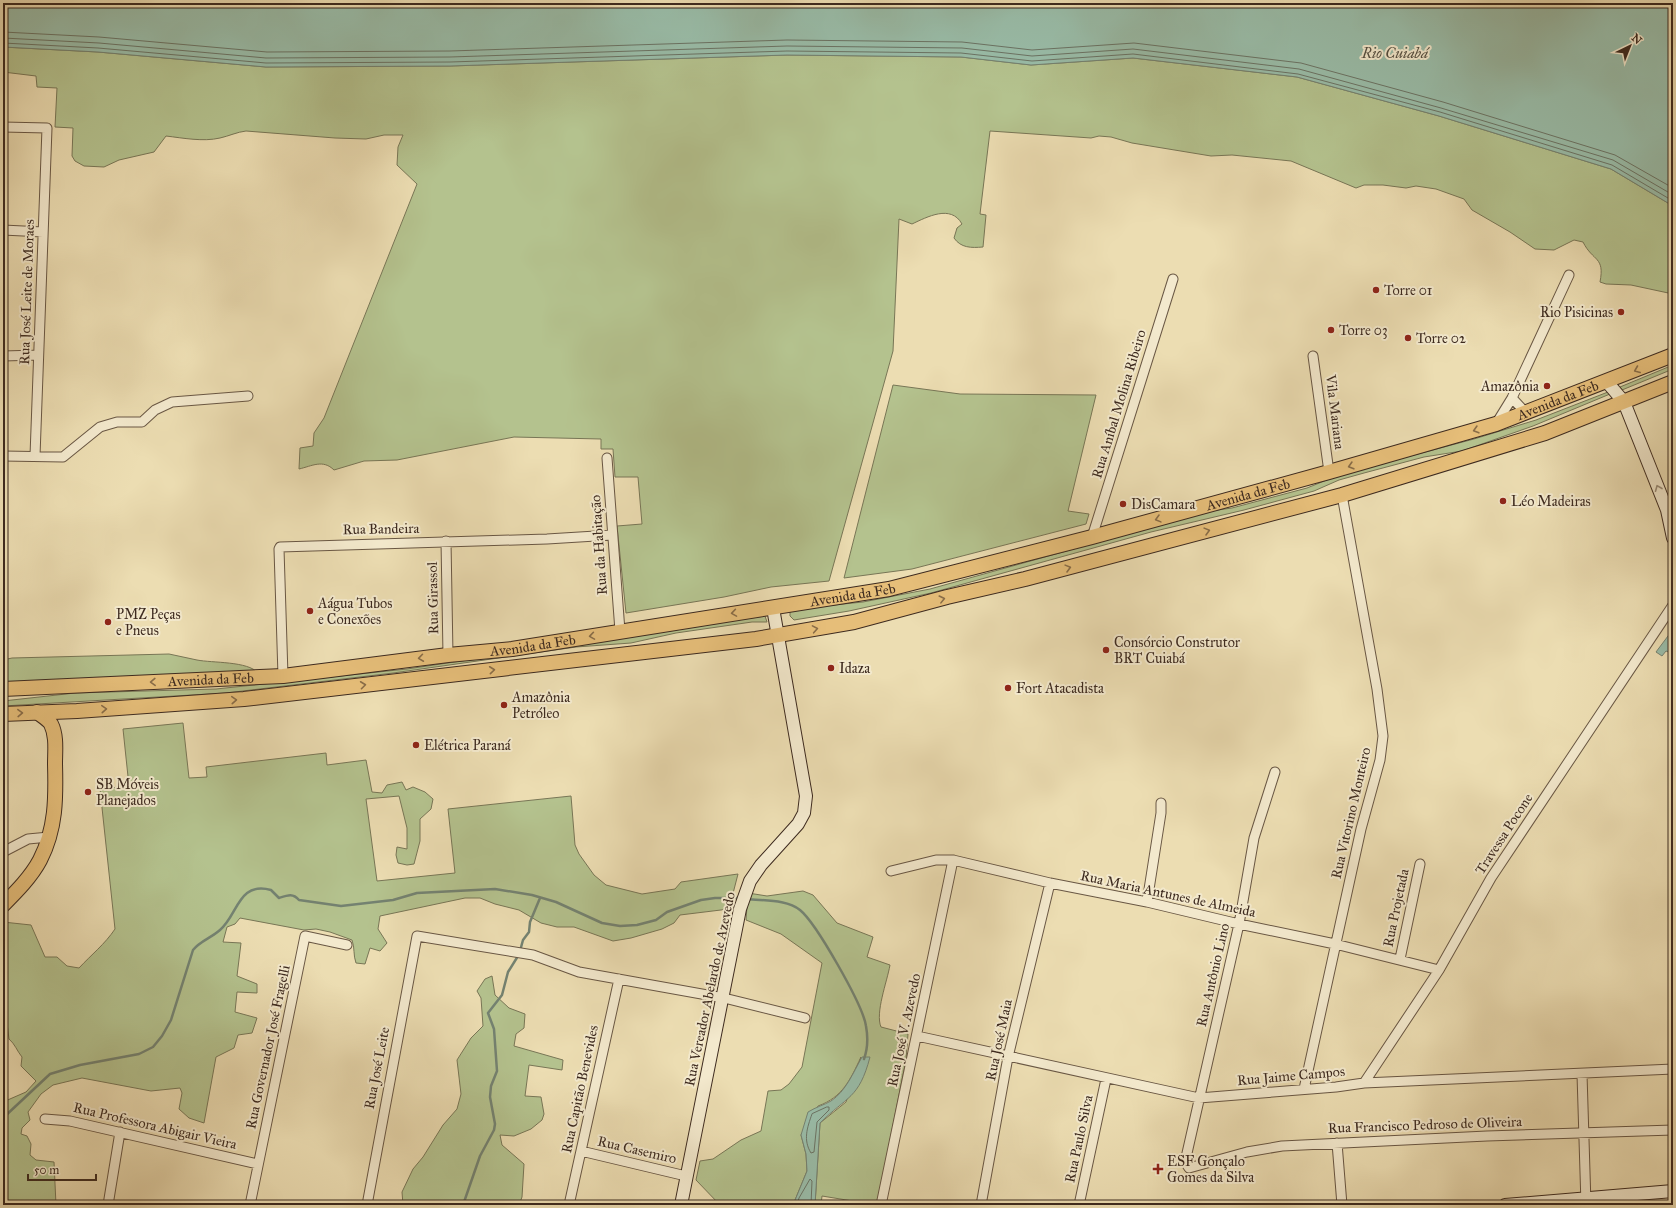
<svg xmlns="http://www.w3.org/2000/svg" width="1676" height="1208" viewBox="0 0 1676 1208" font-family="'IM FELL Great Primer',serif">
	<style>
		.green { fill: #b4c28e; stroke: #787656 }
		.water { fill: #99bca8; stroke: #748271 }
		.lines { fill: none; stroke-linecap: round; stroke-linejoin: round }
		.shore { stroke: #6b7364; stroke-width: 1 }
		.stream { stroke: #748271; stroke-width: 2.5 }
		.street-casing { stroke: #695744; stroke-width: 11 }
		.secondary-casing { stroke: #3d2a1f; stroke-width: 14 }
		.primary-casing { stroke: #3d2a1f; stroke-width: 16 }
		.street { stroke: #f3e9cd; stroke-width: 9 }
		.secondary { stroke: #f3e9cd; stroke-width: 12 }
		.primary { stroke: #e6be79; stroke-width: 14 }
		.oneway { stroke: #896d48 }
		.oneway2 { stroke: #988a76 }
		.poi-dot { fill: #8f2418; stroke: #f3e9cd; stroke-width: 1.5 }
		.labels { text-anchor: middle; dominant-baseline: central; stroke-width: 4; stroke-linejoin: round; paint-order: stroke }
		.poi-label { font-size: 14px; fill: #3d2a1f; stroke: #f3e9cd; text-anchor: start }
		.street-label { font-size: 14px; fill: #3d2a1f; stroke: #f3e9cd }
		.water-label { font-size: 15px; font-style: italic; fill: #544e41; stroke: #f3e9cd }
	</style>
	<rect width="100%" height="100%" fill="#ecddb2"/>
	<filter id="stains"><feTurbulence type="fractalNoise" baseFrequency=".005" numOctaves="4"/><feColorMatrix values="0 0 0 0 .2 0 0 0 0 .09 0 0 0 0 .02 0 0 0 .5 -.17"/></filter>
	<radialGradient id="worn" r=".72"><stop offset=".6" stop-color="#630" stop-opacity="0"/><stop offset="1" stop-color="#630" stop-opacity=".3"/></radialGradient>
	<path class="green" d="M3 47 98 52 266 67 450 66 787 55 961 57 1031 65 1133 58 1297 77 1439 116 1611 169 1673 206V294L1631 285 1606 284 1600 282C1605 256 1593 262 1583 242L1574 240 1554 250 1535 249 1510 232 1472 210 1464 199 1436 189 1416 186 1406 188 1383 185H1364L1356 188 1291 161 1232 155 1211 156 1132 143 1111 137 1099 136 1091 138 990 131 980 214 986 215 983 247C971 248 961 248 954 238L957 228 962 224C951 204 927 217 912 224L899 219 893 351 829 581 771 587 724 597 626 613 617 526 642 524 638 477H615L613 449H601V439L514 437 397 460 364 461 334 470C323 459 312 466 299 469L300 448 313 446 314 433 324 418 417 184 397 165 398 147 403 135H384L366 139 335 138 246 131C237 132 229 136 220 138 203 142 183 138 166 136L154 152 119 160 104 167 84 166 75 161 72 156 73 128 55 127 57 88 37 87 36 76 3 72Z
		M1673 365V369L1622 390 1620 387Z
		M893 385 960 394 1096 395 1068 511 1089 514 1086 524 912 569 844 578Z
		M1608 392 1610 394 1533 426 1462 451 1424 457 1364 473 1339 480 1314 491 1244 510 1151 532 931 593 849 611 794 620 790 616V611L794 609 863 602 930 589 1210 511 1232 508 1307 488 1339 475 1474 439 1536 420Z
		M765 616 767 622H752L676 633 631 643 576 647 393 673 226 693 3 706V701L75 693 216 689 407 669Z
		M169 654C178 656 188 658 197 660 212 663 248 661 258 673L3 683V660L12 658Z
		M183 723 189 778 207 777 206 767 326 753 327 765 366 760 372 792 382 793 387 785 402 782 406 790 413 787 425 792 433 799 431 809 420 819V841L414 864 407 865 398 863 396 855 397 847 407 849V828L399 796 366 799 377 881 455 873 448 809 571 796 575 845 579 854 594 875 606 885 642 894 675 889 681 882 738 874 729 909 680 915 674 923 662 929 631 938 613 941 574 927H557L541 923 519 910 495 904 480 898H465L380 916 378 929 387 943 380 951 370 948 365 964 356 963C353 955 355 948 352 940L330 932 316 929 304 930 240 918 235 924 227 927 223 942 241 943 237 976 257 984V993L237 992 235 1012 257 1018 252 1033 238 1035 234 1048 216 1057 204 1123 189 1118 179 1109 182 1093 180 1088 151 1091 82 1078 53 1085 41 1094 28 1112 30 1120 22 1128 21 1134 27 1136 31 1144 30 1155 36 1160 54 1162 56 1205H3V1102L26 1092 36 1081 21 1066 22 1057C17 1051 15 1044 9 1039L7 1023 3 1017V922L31 925 45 957H57L67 966 79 968C91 955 105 944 115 929L100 789 129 786 123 729Z
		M803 891 813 895 837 923 873 937 867 957 890 965C887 982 875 1013 881 1027L908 1034 906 1060 877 1205 822 1196 821 1205H815L820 1123 846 1102 861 1057C850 1080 843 1097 818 1106L801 1135 806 1154 807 1171 793 1205H720L696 1180 700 1161 713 1159 741 1140 761 1131 768 1091 781 1090 789 1084 802 1067 822 963 781 934 746 920 748 893 767 896Z
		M492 976 495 995 509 1008 525 1014 524 1028 516 1034 514 1046 563 1060 562 1070 529 1065 525 1096 541 1097 544 1114 542 1120 531 1129 514 1136 500 1135 502 1145 524 1164 522 1197 519 1205H403L402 1192 413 1169 423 1157 443 1125 457 1109 461 1094 457 1060 471 1038 483 1026 481 998 477 991 485 979Z"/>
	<path class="water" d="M3 3H1673V206L1611 169 1439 116 1297 77 1133 58 1031 65 961 57 787 55 450 66 266 67 98 52 3 47Z
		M1671 632 1673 634V654L1666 651 1662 656 1656 652Z
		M862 1057H870C859 1099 847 1096 820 1123L815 1205H793L807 1171 806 1154 801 1135 808 1112C816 1107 824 1105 831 1101 846 1091 853 1073 862 1057Z"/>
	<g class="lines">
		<path class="shore" d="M3 32 99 37 267 52 450 51 787 40 962 42 1032 50 1134 43 1301 63 1443 102 1615 155 1673 188
			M3 38 99 43 266 58 450 57 787 46 962 48 1032 56 1133 49 1299 69 1441 108 1613 160 1673 195
			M3 43 98 48 266 63 450 62 787 51 961 53 1032 61 1133 54 1298 74 1440 112 1612 165 1673 201
			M827 1107H829V1110L817 1122 814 1152 811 1153C803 1140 807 1128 812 1114Z
			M797 1205 799 1198 810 1179 812 1181 811 1205"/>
		<path class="stream" d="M747 899C763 901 787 899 800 910 816 923 863 1005 866 1026 868 1037 868 1048 864 1059
			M520 951 523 940 529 932 530 922 540 898
			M3 1118 50 1074 80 1065 139 1054 153 1047 162 1036 171 1020 193 950C200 941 211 938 220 930 238 915 238 881 271 890L279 898C288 895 293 893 299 900L341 906 393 900 417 893 495 889 532 895 556 902 602 923 620 926 637 925 656 920 667 912 701 900 715 898H740
			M463 1205 480 1156 494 1130 495 1124 490 1097 491 1086 497 1071 494 1029 488 1013 502 995 508 972 518 956"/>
		<defs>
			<path id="street" d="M3 127 47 128 35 456
				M3 230 43 232
				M3 356 38 355
				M1313 356 1329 472
				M1512 398 1526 413
				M1496 424 1512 398 1569 275
				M3 456 63 457 100 427 117 422H142L155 410 172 402 248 396
				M607 458 620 631
				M1092 537 1173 279
				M446 541 448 655
				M283 676 279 549 280 547 547 539 612 535
				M1275 772 1254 838 1239 924 1185 1162 1189 1168 1247 1152 1282 1146 1487 1136 1673 1130
				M3 852 28 839 49 837
				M891 871 936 860H953L1050 883 1147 902 1239 924 1335 944 1439 970
				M1147 902 1161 813V803
				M1400 959 1420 864
				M917 1036 1199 1098 1336 1087 1364 1083 1673 1069
				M1582 1074 1586 1205
				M1364 1083 1439 970 1491 878 1673 605
				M1304 1089 1361 829 1380 760 1383 736 1377 689 1342 495
				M45 1119 70 1121 258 1164
				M1337 1143 1342 1205
				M581 1151 686 1176
				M108 1205 120 1132
				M250 1205 305 936 347 945
				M367 1205 417 936 533 955 579 972 724 998 805 1018
				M569 1205 619 979
				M881 1205 953 860
				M981 1205 1008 1057 1050 883
				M1079 1205 1106 1079"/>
			<path id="secondary" d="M1607 382 1624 402 1667 510 1673 538
				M681 1205 740 909 750 881 761 865 798 824 804 813 806 796 773 608
				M1505 1205 1673 1191"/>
			<g id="primary">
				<path id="s1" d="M3 689 283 676 448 655 512 649 889 589 1092 537 1329 472 1496 424 1673 355"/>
				<path d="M3 714 77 711 244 699 756 639 854 622 947 597 1025 579 1342 495 1545 433 1673 382"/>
				<path d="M3 905C16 892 31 877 40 860 56 829 56 798 55 764 55 751 57 736 51 724 48 719 42 716 37 712"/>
			</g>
		</defs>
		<use href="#street" class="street-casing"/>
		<use href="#secondary" class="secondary-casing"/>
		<use href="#primary" class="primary-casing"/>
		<use href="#street" class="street"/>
		<use href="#secondary" class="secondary"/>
		<use href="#primary" class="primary"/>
	</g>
	<defs><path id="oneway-chevron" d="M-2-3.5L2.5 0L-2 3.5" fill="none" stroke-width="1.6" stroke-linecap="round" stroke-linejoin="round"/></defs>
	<g class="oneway">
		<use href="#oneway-chevron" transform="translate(1637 370) rotate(158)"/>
		<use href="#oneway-chevron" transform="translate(1476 430) rotate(164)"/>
		<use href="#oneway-chevron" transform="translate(1351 466) rotate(164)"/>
		<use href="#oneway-chevron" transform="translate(1158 519) rotate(165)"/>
		<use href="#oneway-chevron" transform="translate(1207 531) rotate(-15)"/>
		<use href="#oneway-chevron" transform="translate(1068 568) rotate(-15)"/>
		<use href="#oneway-chevron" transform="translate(942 599) rotate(-14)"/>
		<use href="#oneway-chevron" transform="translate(734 613) rotate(171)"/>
		<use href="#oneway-chevron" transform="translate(815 629) rotate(-10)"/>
		<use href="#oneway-chevron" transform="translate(592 636) rotate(171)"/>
		<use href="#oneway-chevron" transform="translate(421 658) rotate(172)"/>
		<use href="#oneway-chevron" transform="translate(492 670) rotate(-6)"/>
		<use href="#oneway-chevron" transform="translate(153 682) rotate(178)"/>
		<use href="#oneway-chevron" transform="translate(363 685) rotate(-7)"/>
		<use href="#oneway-chevron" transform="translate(234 700) rotate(-4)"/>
		<use href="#oneway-chevron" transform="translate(104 709) rotate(-4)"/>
		<use href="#oneway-chevron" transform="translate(20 713) rotate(-2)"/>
	</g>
	<use class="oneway2" href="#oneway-chevron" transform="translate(1658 488) rotate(-112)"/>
	<g class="poi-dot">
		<circle cx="1376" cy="290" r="4"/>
		<circle cx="1621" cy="312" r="4"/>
		<circle cx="1331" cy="330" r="4"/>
		<circle cx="1408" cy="338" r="4"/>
		<circle cx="1547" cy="386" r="4"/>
		<circle cx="1503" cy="501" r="4"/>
		<circle cx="1123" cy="504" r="4"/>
		<circle cx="310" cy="611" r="4"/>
		<circle cx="108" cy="622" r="4"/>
		<circle cx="1106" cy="650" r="4"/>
		<circle cx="831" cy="668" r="4"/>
		<circle cx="1008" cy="688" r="4"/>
		<circle cx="504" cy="705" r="4"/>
		<circle cx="416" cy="745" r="4"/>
		<circle cx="88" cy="792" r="4"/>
		<path d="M1156 1163h4v4h4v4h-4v4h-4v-4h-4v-4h4z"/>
	</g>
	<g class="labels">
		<g class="poi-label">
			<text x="1384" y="290">Torre 01</text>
			<text x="1613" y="312" text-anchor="end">Rio Pisicinas</text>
			<text x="1339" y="330">Torre 03</text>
			<text x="1416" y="338">Torre 02</text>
			<text x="1539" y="386" text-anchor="end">Amazônia</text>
			<text x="1511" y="501">Léo Madeiras</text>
			<text x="1131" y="504">DisCamara</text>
			<text x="318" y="603">Aágua Tubos<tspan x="318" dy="16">e Conexões</tspan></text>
			<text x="116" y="614">PMZ Peças<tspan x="116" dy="16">e Pneus</tspan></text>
			<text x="1114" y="642">Consórcio Construtor<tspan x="1114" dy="16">BRT Cuiabá</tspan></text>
			<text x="839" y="668">Idaza</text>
			<text x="1016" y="688">Fort Atacadista</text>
			<text x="512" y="697">Amazônia<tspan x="512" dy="16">Petróleo</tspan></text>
			<text x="424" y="745">Elétrica Paraná</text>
			<text x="96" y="784">SB Móveis<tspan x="96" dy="16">Planejados</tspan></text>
			<text x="1167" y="1161">ESF Gonçalo<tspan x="1167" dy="16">Gomes da Silva</tspan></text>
		</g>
		<g class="street-label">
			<text transform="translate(27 292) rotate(-88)">Rua José Leite de Moraes</text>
			<text stroke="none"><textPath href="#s1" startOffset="1588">Avenida da Feb</textPath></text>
			<text transform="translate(1119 404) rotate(-73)">Rua Aníbal Molina Ribeiro</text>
			<text transform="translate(1335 412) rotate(83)">Vila Mariana</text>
			<text stroke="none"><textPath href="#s1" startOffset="1264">Avenida da Feb</textPath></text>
			<text transform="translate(381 529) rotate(-1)">Rua Bandeira</text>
			<text transform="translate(599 545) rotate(-94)">Rua da Habitação</text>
			<text stroke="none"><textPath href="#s1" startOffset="856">Avenida da Feb</textPath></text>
			<text transform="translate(433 598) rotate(-91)">Rua Girassol</text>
			<text stroke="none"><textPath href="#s1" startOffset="532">Avenida da Feb</textPath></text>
			<text stroke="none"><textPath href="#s1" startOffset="208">Avenida da Feb</textPath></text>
			<text transform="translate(1351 813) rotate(-77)">Rua Vitorino Monteiro</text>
			<text transform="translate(1504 834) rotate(-57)">Travessa Pocone</text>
			<text transform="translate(1168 894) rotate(12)">Rua Maria Antunes de Almeida</text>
			<text transform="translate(1396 908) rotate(-78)">Rua Projetada</text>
			<text transform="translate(1213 975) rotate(-77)">Rua Antônio Lino</text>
			<text transform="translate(710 989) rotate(-78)">Rua Vereador Abelardo de Azevedo</text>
			<text transform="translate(904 1030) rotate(-78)">Rua José V. Azevedo</text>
			<text transform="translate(999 1040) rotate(-78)">Rua José Maia</text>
			<text transform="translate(268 1047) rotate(-78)">Rua Governador José Fragelli</text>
			<text transform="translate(377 1068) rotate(-79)">Rua José Leite</text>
			<text transform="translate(1291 1076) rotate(-5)">Rua Jaime Campos</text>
			<text transform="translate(580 1089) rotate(-78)">Rua Capitão Benevides</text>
			<text transform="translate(1425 1125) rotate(-2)">Rua Francisco Pedroso de Oliveira</text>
			<text transform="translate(155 1126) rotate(13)">Rua Professora Abigair Vieira</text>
			<text transform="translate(1079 1139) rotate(-78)">Rua Paulo Silva</text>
			<text transform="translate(637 1150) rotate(13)">Rua Casemiro</text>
		</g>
		<g class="water-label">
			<text x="1395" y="53">Rio Cuiabá</text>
		</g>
	</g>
	<rect width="1676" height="1208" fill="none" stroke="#ecddb2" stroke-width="16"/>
	<rect x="4" y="4" width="1668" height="1200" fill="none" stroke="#3d2a1f" stroke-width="2"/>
	<rect x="8" y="8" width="1660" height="1192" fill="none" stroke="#3d2a1f"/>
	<g transform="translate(1630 46) rotate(43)" stroke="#f3e9cd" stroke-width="3" paint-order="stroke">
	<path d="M0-3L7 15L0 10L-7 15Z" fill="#3d2a1f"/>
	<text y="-6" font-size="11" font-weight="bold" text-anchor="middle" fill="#3d2a1f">N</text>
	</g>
	<path d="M28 1174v6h68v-6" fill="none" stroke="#3d2a1f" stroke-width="2"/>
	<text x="34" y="1174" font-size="12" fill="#3d2a1f" stroke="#f3e9cd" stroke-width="3" paint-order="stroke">50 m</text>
	<rect width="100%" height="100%" filter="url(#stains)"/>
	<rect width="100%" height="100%" fill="url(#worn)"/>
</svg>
